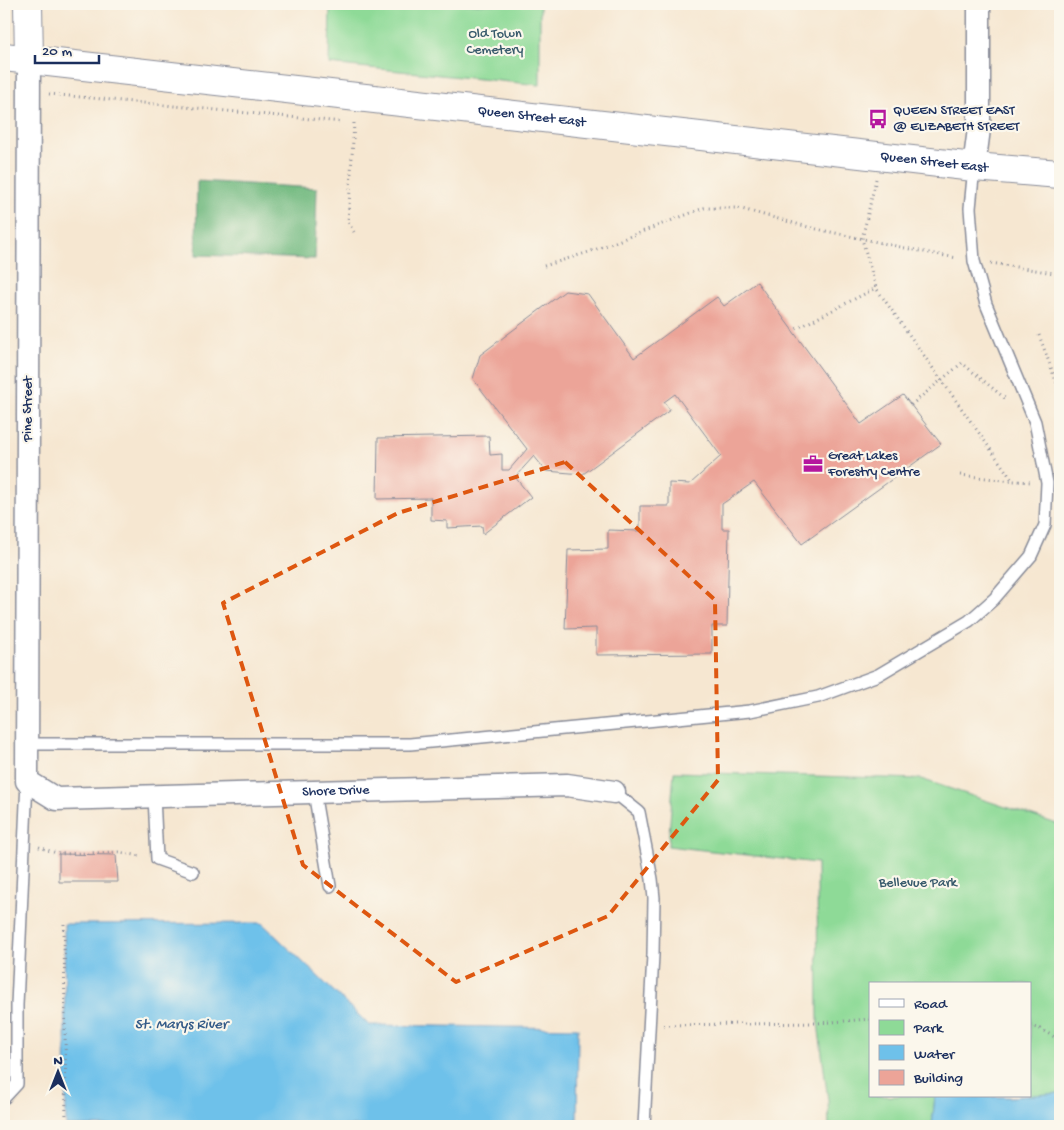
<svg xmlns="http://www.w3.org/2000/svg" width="1064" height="1130" viewBox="0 0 1064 1130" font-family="'Gochi Hand',sans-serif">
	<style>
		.green { fill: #8eda97; stroke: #54847a }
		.forest { fill: #72ba80; stroke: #46746f }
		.water { fill: #6ec1ea; stroke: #4478a4 }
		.building { fill: #eca498 }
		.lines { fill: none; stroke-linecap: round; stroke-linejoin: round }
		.lane-casing { stroke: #888b98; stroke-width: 14 }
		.street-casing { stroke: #888b98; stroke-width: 25 }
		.secondary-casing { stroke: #888b98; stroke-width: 30 }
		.path { stroke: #888b98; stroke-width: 3; stroke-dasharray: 1 4; stroke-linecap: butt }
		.lane { stroke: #fff; stroke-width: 11 }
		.street { stroke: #fff; stroke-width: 22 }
		.secondary { stroke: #fff; stroke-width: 28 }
		.marked { fill: none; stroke: #de5710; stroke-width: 4; stroke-dasharray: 10 6; stroke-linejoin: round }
		.labels { text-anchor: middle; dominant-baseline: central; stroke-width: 4.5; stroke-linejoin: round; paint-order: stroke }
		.park-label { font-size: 14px; fill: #385a6c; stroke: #fbf7ec }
		.poi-label { font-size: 14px; fill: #1b2f5e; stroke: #fbf7ec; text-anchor: start }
		.street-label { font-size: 14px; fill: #1b2f5e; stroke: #fbf7ec }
		.water-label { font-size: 15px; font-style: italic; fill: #345b88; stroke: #fbf7ec }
	</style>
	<rect width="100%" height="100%" fill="#fbf7ec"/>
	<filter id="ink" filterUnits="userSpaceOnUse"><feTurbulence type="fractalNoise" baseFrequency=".02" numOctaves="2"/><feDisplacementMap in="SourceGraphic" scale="10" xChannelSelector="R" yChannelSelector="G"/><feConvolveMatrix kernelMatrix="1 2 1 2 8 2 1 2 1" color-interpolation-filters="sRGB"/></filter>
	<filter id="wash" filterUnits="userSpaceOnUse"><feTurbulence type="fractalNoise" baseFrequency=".0096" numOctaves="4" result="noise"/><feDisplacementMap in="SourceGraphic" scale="20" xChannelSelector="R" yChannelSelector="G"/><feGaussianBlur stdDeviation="1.12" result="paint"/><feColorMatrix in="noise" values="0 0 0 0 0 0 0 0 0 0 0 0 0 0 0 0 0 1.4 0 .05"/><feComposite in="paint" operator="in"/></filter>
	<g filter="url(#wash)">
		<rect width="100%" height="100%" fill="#f6e7d1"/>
		<path class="green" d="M330 4H540V85L329 64Z
			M674 772 921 779 1060 825V1093L1030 1096V984H870V1096H935L932 1126H829L828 1100 818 1023 817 863 668 846Z"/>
		<path class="forest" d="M197 181 317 188 315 259 196 255Z"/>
		<path class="water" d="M262 923 369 1025 578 1028 577 1126H66L64 924Z
			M1060 1093V1126H932L935 1096 1011 1097Z"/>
		<g id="blocks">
			<path class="building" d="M757 282 861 424 903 395 941 444 802 544 754 482 722 504V529H729L727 626H712V654L596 655V628L565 629 568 550 608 549V530L640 531V506H669V483L690 484 721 456 675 394 664 402 670 410 583 474 546 471 534 456 515 477 531 497 483 534 482 526 447 528V521L431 520V498L377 499 378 438 489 436 490 455 502 454V470H509L527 449 473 379 480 355 565 291 588 294 634 358 717 297 724 306Z
				M59 854 116 855 118 882H59Z"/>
		</g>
	</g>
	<g filter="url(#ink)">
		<use href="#blocks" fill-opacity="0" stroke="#888b98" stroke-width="1"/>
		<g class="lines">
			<defs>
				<path id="lane" d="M28 744H410L750 711 818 697 878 675 969 621 994 599 1031 556 1045 525 1047 483 1035 422 986 304 974 261 970 208 974 167
					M314 792 330 886
					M614 792 639 812 652 879 654 898 653 955 644 1126
					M154 796 157 859 193 872
					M4 1098 17 1084V1005L27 781"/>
				<g id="street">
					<path id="s1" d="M29 59 27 781 56 799 567 785 614 792"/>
					<path d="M974 167 979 129V4"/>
				</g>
				<g id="secondary">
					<path d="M28 4 29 59"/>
					<path id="s2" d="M4 57 974 167 1060 174"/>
				</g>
			</defs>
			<use href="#lane" class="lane-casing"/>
			<use href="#street" class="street-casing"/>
			<use href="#secondary" class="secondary-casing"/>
			<path class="path" d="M49 94 342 122
				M354 123 348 222 354 232
				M876 179 862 239 876 288 1013 481 1032 482
				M991 263 1060 274
				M544 266 589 252 704 208H738L812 228 924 252 957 258
				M792 331 876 288
				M1039 335 1060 392
				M911 405 962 363 1007 400
				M960 475 1012 481
				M39 847 59 854 118 852 141 856
				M64 924 66 1126
				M664 1025 818 1023 870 1019
				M1030 1026 1040 1029 1060 1040"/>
			<use href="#lane" class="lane"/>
			<use href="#street" class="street"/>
			<use href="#secondary" class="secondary"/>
		</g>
	</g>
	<path class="marked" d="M565 462 715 600 718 780 608 916 456 982 303 865 223 603 398 513Z"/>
	<defs>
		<symbol id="bus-bare" viewBox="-9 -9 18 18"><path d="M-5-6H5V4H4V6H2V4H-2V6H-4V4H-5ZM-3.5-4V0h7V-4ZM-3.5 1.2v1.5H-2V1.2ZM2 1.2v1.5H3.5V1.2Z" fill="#b5179e" stroke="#fbf7ec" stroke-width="2.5" paint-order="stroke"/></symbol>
		<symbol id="office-bare" viewBox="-9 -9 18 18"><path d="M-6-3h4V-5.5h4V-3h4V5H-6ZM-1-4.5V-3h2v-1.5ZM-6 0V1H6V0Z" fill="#b5179e" stroke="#fbf7ec" stroke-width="2.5" paint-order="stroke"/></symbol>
	</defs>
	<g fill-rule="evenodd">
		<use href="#bus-bare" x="864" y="105" width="28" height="28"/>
		<use href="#office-bare" x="799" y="450" width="28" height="28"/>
	</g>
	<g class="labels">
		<g class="park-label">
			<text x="495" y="34">Old Town<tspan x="495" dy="16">Cemetery</tspan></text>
			<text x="918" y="883">Bellevue Park</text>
		</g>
		<g class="poi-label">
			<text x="893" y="111">QUEEN STREET EAST<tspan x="893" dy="16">@ ELIZABETH STREET</tspan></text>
			<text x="828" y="456">Great Lakes<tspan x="828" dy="16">Forestry Centre</tspan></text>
		</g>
		<g class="street-label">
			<text stroke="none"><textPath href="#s2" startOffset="531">Queen Street East</textPath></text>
			<text stroke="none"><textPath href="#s2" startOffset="936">Queen Street East</textPath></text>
			<text transform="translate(28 409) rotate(-90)">Pine Street</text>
			<text stroke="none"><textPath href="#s1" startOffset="1036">Shore Drive</textPath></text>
		</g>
		<g class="water-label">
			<text x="181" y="1025">St. Marys River</text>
		</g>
	</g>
	<rect width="1064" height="1130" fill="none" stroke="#fbf7ec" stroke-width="20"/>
	<rect x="869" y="982" width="162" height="115" fill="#fbf7ec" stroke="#a1a7b3"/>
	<rect x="879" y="999" width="25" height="8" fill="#ffffff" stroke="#a1a7b3"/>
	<text x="914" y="1008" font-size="15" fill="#1b2f5e">Road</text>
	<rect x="879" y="1020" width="25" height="15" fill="#8eda97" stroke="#a1a7b3"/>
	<text x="914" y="1032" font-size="15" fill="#1b2f5e">Park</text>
	<rect x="879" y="1045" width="25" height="15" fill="#6ec1ea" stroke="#a1a7b3"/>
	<text x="914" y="1058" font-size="15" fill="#1b2f5e">Water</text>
	<rect x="879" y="1070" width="25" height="15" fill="#eca498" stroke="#a1a7b3"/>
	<text x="914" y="1082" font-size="15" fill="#1b2f5e">Building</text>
	<g transform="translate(58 1072)" stroke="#fbf7ec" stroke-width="4" paint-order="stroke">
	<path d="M0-4L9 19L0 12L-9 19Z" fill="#1b2f5e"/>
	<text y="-8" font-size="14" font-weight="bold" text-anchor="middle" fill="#1b2f5e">N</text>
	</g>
	<path d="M35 55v8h64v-8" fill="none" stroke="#1b2f5e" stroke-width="2.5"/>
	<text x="42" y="55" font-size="15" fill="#1b2f5e" stroke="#fbf7ec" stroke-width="4" paint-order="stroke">20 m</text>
</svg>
